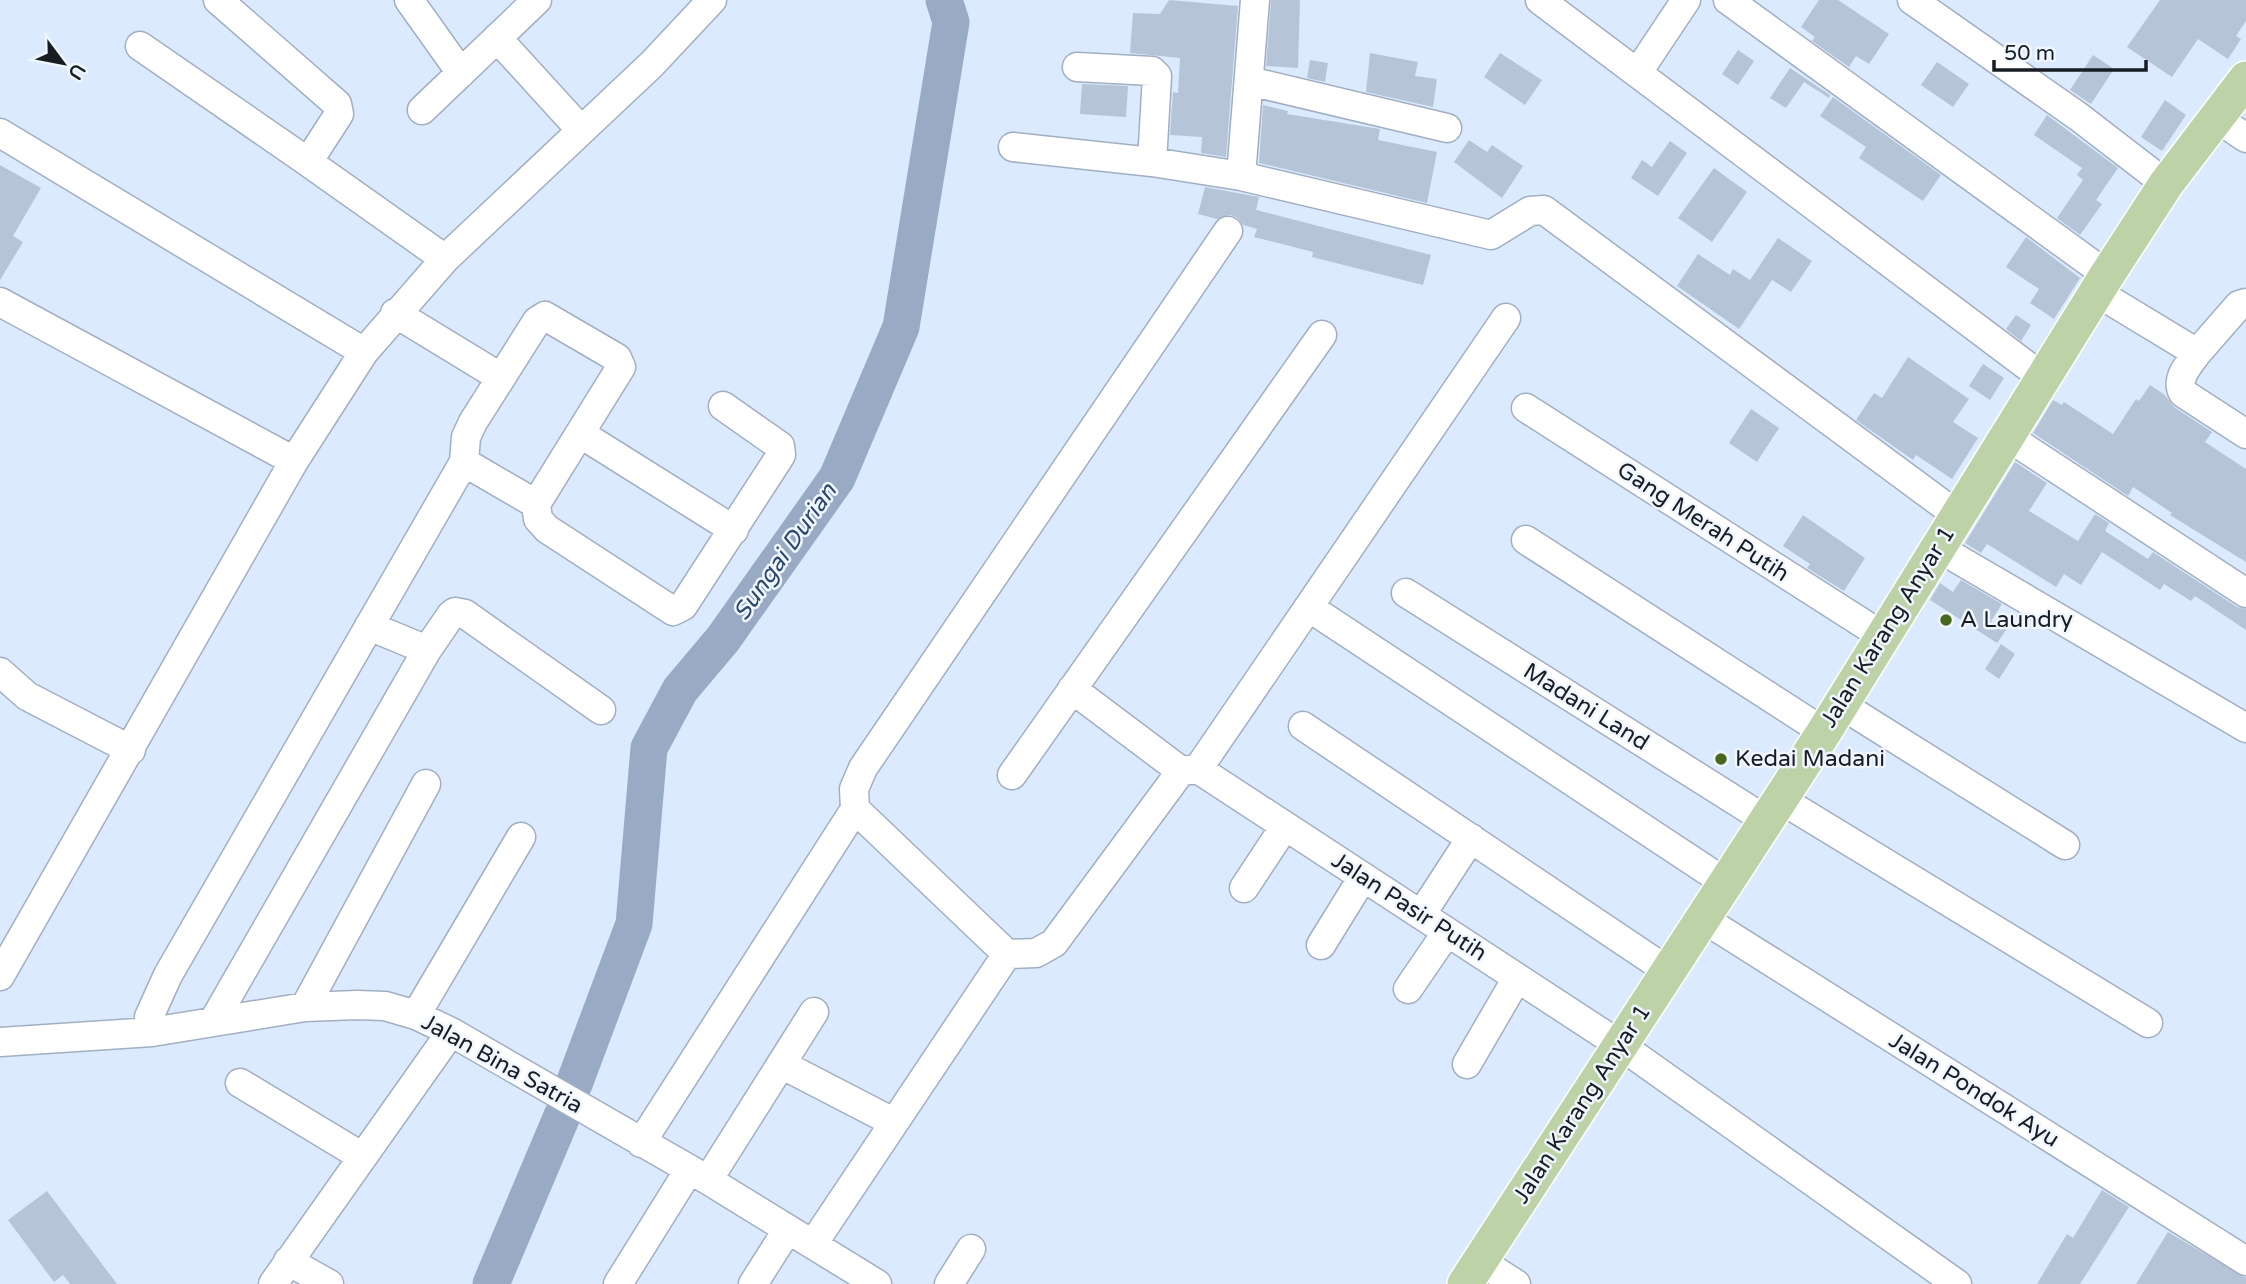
<svg xmlns="http://www.w3.org/2000/svg" width="2246" height="1284" viewBox="0 0 2246 1284" font-family="'Varela Round',sans-serif">
	<style>
		.lines { fill: none; stroke-linecap: round; stroke-linejoin: round }
		.river { stroke: #99abc4; stroke-width: 37 }
		.building { fill: #b6c4d7 }
		.minor-casing { stroke: #a2afc2; stroke-width: 31 }
		.major-casing { stroke: #fff; stroke-width: 38 }
		.minor { stroke: #fff; stroke-width: 28 }
		.major { stroke: #bdd3a7; stroke-width: 35 }
		.poi-dot { fill: #47671d; stroke: #f0f6fe; stroke-width: 2.5 }
		.labels { text-anchor: middle; dominant-baseline: central; stroke-width: 5; stroke-linejoin: round; paint-order: stroke }
		.street-label { font-size: 23px; fill: #181d23; stroke: #f0f6fe }
		.poi-label { font-size: 23px; fill: #181d23; stroke: #f0f6fe; text-anchor: start }
		.water-label { font-size: 24px; font-style: italic; fill: #2b476c; stroke: #f0f6fe }
	</style>
	<rect width="100%" height="100%" fill="#dbeafe"/>
	<g class="lines">
		<path class="river" d="M574 1084 634 924 649 748 680 690 723 639 837 478 901 327 951 22 944 0
			M491 1284 562 1116"/>
	</g>
	<path class="building" d="M1169 0 1238 6 1226 157 1201 153 1202 137 1170 135 1173 92 1178 93 1180 58 1130 53 1133 13 1160 14Z
		M1271 0H1300L1298 68 1266 66Z
		M1819 0H1838L1889 34 1869 64 1856 56 1849 67 1812 41 1815 37 1801 27Z
		M2160 0H2246V21L2236 36 2241 39 2228 59 2198 39 2172 77 2127 47Z
		M1738 50 1754 61 1738 85 1722 74Z
		M1370 53 1418 62 1415 76 1437 79 1433 107 1366 92Z
		M1500 53 1542 80 1525 105 1484 77Z
		M2093 55 2114 69 2091 104 2070 90Z
		M1310 60 1328 63 1325 82 1307 78Z
		M1937 62 1969 84 1953 107 1921 85Z
		M1790 68 1830 95 1829 98 1804 82 1786 108 1770 98Z
		M1082 84 1128 86 1126 117 1080 114Z
		M1833 97 1941 175 1923 201 1859 158 1866 147 1820 116Z
		M2165 100 2186 115 2162 151 2141 137Z
		M1263 105 1288 111 1287 114 1380 129 1378 140 1437 152 1427 203 1259 163Z
		M2047 115 2118 168 2096 200 2102 204 2080 235 2057 218 2083 180 2077 175 2082 168 2034 135Z
		M1469 140 1487 152 1492 145 1523 166 1502 198 1454 162Z
		M1670 141 1687 153 1658 196 1631 178 1642 160 1652 167Z
		M0 165 41 188 13 236 23 242 0 280Z
		M1714 168 1747 192 1712 242 1678 218Z
		M1205 187 1259 197 1256 210 1431 255 1423 285 1312 257 1313 252 1254 237 1257 229 1243 225 1238 218 1230 215 1217 219 1198 214Z
		M2026 237 2080 278 2054 319 2030 303 2039 289 2006 267Z
		M1778 238 1812 261 1791 292 1772 280 1739 329 1677 286 1698 254 1730 275 1733 269 1750 280Z
		M2016 315 2031 325 2021 341 2006 329Z
		M1908 357 1969 399 1953 422 1978 438 1952 479 1916 455 1913 460 1856 420 1874 393 1882 398Z
		M1983 364 2004 378 1990 400 1969 386Z
		M2150 385 2165 395 2174 407 2212 432 2205 442 2246 469V562L2170 515 2172 513 2133 487 2128 496 2033 433 2053 400 2062 405 2064 402 2113 434 2136 399 2139 401Z
		M1751 409 1779 428 1757 462 1729 443Z
		M2015 462 2047 483 2029 511 2078 541 2095 514 2109 523 2105 531 2148 559 2153 552 2237 607 2246 609V630L2195 596 2191 601 2164 584 2160 590 2102 552 2081 585 2064 574 2056 587 1987 544 1981 553 1965 543Z
		M1803 515 1865 558 1844 591 1807 568 1810 564 1783 546Z
		M1961 580 2002 604 1991 621 2006 630 1997 643 1930 600 1940 583 1953 592Z
		M2001 644 2015 654 1999 679 1985 669Z
		M2102 1190 2129 1207 2080 1284H2037L2067 1234 2073 1238Z
		M47 1191 117 1284H70L63 1275 54 1282 8 1220Z
		M2168 1232 2246 1278V1284H2136Z"/>
	<g class="lines">
		<defs>
			<path id="minor" d="M218 0 337 104 339 114 308 162 445 259
				M409 0 461 73
				M1255 0 1241 176 1491 235 1530 211 1544 210 1957 515
				M1540 0 2042 377
				M1728 0 2107 275
				M1912 0 2079 117 2166 184
				M497 38 580 129
				M140 46 308 162
				M1077 67 1152 71 1157 76 1152 162 1241 176
				M1638 72 1686 0
				M1249 81 1447 128
				M422 110 537 0
				M2218 119 2246 138
				M0 133 364 352
				M1013 147 1152 162
				M1228 231 863 768 854 789 855 809 1007 954 1036 953 1054 943 1181 771 1198 769 1506 318
				M2098 293 2197 353 2239 305 2246 303
				M0 302 294 461
				M395 313 500 377
				M2197 353C2189 365 2175 378 2183 393L2246 434
				M1526 408 1881 635
				M581 434 734 530
				M2008 437 2246 593
				M464 462 536 504 538 519 547 529 673 611 683 606 781 455 780 446 723 406
				M1526 540 1824 732
				M1937 547 2246 728
				M1406 593 1766 820
				M1310 608 1726 883
				M369 626 427 650
				M0 672 27 696 131 750
				M1072 689 1181 771
				M1840 704 2065 845
				M1303 726 1668 971
				M1198 769 1620 1045 1957 1284
				M1012 775 1322 335
				M1780 799 2148 1023
				M1244 888 1285 826
				M1421 915 1471 838
				M1702 918 2246 1261
				M1321 945 1363 877
				M0 976 294 461 364 352 445 259 652 64 712 0
				M1408 989 1447 932
				M305 1007 426 784
				M416 1015 521 837
				M213 1022 427 650 451 615 455 612 465 614 601 710
				M152 1032 149 1017 168 975 464 462 466 437 473 422 537 321 545 316 617 358 621 367 536 504
				M0 1042 152 1032 305 1007 357 1005 385 1006 416 1015 451 1032 708 1180 877 1284
				M781 1064 893 1122
				M1467 1064 1517 978
				M240 1083 361 1156
				M641 1143 855 809
				M708 1180 814 1012
				M813 1244 1007 954
				M288 1261 329 1284
				M1480 1261 1516 1284
				M273 1284 451 1032
				M618 1284 689 1170
				M753 1284 788 1229
				M949 1284 971 1249"/>
			<path id="major" d="M1465 1284 1824 732 2107 275 2166 184 2246 79"/>
		</defs>
		<use href="#minor" class="minor-casing"/>
		<use href="#major" class="major-casing"/>
		<use href="#minor" class="minor"/>
		<use href="#major" class="major"/>
	</g>
	<g class="poi-dot">
		<circle cx="1946" cy="620" r="7"/>
		<circle cx="1721" cy="759" r="7"/>
	</g>
	<g class="labels">
		<g class="street-label">
			<text transform="translate(1703 522) rotate(33)">Gang Merah Putih</text>
			<text transform="translate(1888 627) rotate(-58)">Jalan Karang Anyar 1</text>
			<text transform="translate(1586 707) rotate(32)">Madani Land</text>
			<text transform="translate(1409 907) rotate(33)">Jalan Pasir Putih</text>
			<text transform="translate(502 1064) rotate(29)">Jalan Bina Satria</text>
			<text transform="translate(1974 1090) rotate(32)">Jalan Pondok Ayu</text>
			<text transform="translate(1582 1104) rotate(-57)">Jalan Karang Anyar 1</text>
		</g>
		<g class="poi-label">
			<text x="1960" y="620">A Laundry</text>
			<text x="1735" y="759">Kedai Madani</text>
		</g>
		<g class="water-label">
			<text transform="translate(785 552) rotate(-55)">Sungai Durian</text>
		</g>
	</g>
	<g transform="translate(63 63) rotate(122)" stroke="#f0f6fe" stroke-width="5" paint-order="stroke">
	<path d="M0-5L12 26L0 18L-12 26Z" fill="#181d23"/>
	<text y="-10" font-size="19" font-weight="bold" text-anchor="middle" fill="#181d23">U</text>
	</g>
	<path d="M1994 60v10h152v-10" fill="none" stroke="#181d23" stroke-width="3.5"/>
	<text x="2004" y="60" font-size="21" fill="#181d23" stroke="#f0f6fe" stroke-width="5" paint-order="stroke">50 m</text>
</svg>
